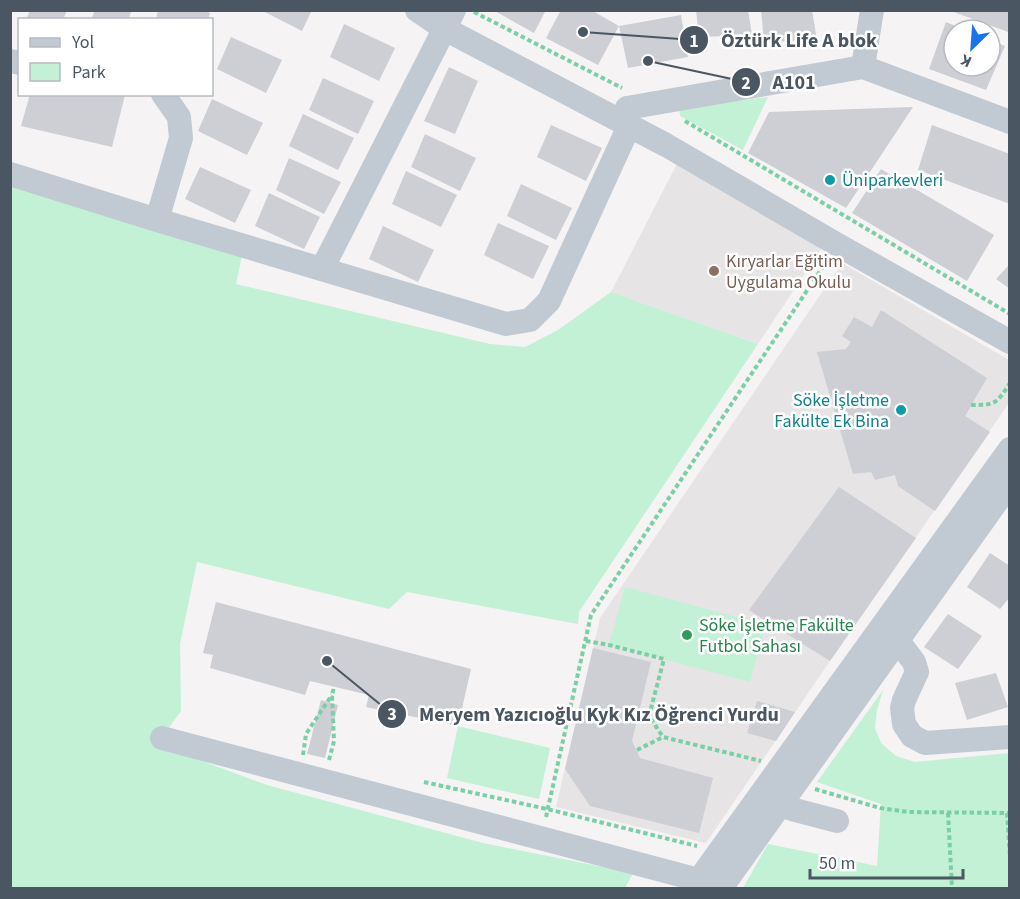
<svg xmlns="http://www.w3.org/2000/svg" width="1020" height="899" viewBox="0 0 1020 899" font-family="'Source Sans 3',sans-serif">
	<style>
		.education { fill: #e6e4e5 }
		.green { fill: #c3f1d5 }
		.building { fill: #cdcfd5 }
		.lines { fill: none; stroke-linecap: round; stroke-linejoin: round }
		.path { stroke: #7ad0a6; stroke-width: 4; stroke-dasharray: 4.5 3; stroke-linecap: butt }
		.minor { stroke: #c1cad2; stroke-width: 24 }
		.culture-dot { fill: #0f9aa8; stroke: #fff; stroke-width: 2 }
		.education-dot { fill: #8d6e63; stroke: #fff; stroke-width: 2 }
		.leisure-dot { fill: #2e9e5b; stroke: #fff; stroke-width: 2 }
		.labels { text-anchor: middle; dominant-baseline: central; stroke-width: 5; stroke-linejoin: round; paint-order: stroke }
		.culture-label { font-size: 18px; fill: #0d838f; stroke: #fff; text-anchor: start }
		.education-label { font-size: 18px; fill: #785e54; stroke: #fff; text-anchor: start }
		.leisure-label { font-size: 18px; fill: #27864d; stroke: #fff; text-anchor: start }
		.leader { fill: none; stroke: #4a5661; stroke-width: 2 }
		.callout-dot { fill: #4a5661; stroke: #fff; stroke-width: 2 }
		.mark-label { font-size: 18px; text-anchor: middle; font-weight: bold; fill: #fff }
		.callout-label { font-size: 20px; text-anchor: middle; font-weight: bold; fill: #4a5661; stroke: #fff; stroke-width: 5; stroke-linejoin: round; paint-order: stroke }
	</style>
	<rect width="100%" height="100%" fill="#f5f3f3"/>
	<path class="education" d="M678 162 821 249 758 344 611 292Z
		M842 263 1009 360V403L830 661 706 843 556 807 600 618Z"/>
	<path class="green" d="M768 97 743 150 680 116 679 108Z
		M11 171 244 246 236 284 490 344 525 347 558 330 611 292 758 344 579 612 578 624 407 592 389 609 197 562 180 644 181 711 162 737 194 758 267 785 483 843 633 873 625 888H11Z
		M625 587 766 625 750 682 609 645Z
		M883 690 877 710 875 728 881 743 896 756 915 762 1009 753V888H743L768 844 877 866 881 804 817 782Z
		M458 726 550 748 539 799 447 778Z"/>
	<path class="building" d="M30 10H67L63 20H26Z
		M95 10H132L128 20H91Z
		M158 10H202L210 13 208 20H156Z
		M261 10H312L302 31Z
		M493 10H546L534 33Z
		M561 10H591L619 26 681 15 688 57 628 68 619 26 598 65 546 38Z
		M696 10H748L752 35 699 37Z
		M761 10H812L817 40 764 42Z
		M1010 10 1008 32 951 11V10Z
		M946 22 965 30H954V66H990V40L1005 46 986 90 929 69Z
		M344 24 395 48 379 81 330 57Z
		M231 37 282 60 266 93 217 69Z
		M449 67 478 81 455 134 424 121Z
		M323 78 374 101 358 134 309 110Z
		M30 94 125 95 112 147 21 126Z
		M212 99 263 123 247 155 198 131Z
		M913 107 846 208 748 153 769 112Z
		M303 114 354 138 338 170 289 146Z
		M551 125 602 148 586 181 537 157Z
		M932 125 1010 154V204L918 170Z
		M425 134 476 158 460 191 411 167Z
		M289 158 341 182 324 214 276 190Z
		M200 167 251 190 235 223 185 199Z
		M881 169 994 235 967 281 852 213Z
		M406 171 457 195 441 227 392 204Z
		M521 184 572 208 556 240 507 216Z
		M269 193 320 217 304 249 255 226Z
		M498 223 549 246 533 279 484 255Z
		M383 226 434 250 418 282 369 259Z
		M1010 264V289L996 279Z
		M881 310 987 378 965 416 990 432 935 511 898 486 895 475 875 480 871 472 853 474 817 352 846 349 851 342 842 336 854 317 872 327Z
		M839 487 916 538 830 661 749 610Z
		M990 553 1010 566V597L1000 609 967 587Z
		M216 602 471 669 458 726 366 707 369 695 310 681 305 695 210 668 213 655 203 653Z
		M948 614 982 636 958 669 924 647Z
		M593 648 651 662 632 741 640 758 713 778 699 833 590 806 565 769Z
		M996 673 1008 707 967 720 955 683Z
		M321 700 338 705 325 758 307 754Z
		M757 701 795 712 776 741 747 733Z"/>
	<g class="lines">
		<path class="path" d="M474 12 622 88
			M685 121 1010 314
			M971 405C996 405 996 404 1010 383
			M586 641 609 645 664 659 649 716 663 737
			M637 750 663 737 761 761
			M303 755 306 734 332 695
			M329 760 334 741 332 695 334 687
			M424 782 547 809 697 846
			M815 789 880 808 908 812 1010 813
			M948 813 952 888
			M1007 813 1010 857
			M546 817 591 615 826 262"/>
		<path class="minor" d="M417 10 445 29 666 145 838 245 1010 342
			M10 61 20 63
			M863 67 872 10
			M627 108 863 67 1010 122
			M10 174 157 220 506 324 530 320 549 301 629 126 627 108
			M157 220 181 138 179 117 163 94
			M322 269 454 10
			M898 641 914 662 917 672 904 700 902 708 904 724 912 736 925 743 1010 737
			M162 738 699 880 724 885
			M781 805 795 810 837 821
			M693 888 1010 449
			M721 888 1010 483"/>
	</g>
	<g class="culture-dot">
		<circle cx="830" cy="180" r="6"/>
		<circle cx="901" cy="410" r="6"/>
	</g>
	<circle class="education-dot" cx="714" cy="271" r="6"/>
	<circle class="leisure-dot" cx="687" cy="635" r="6"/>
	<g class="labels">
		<g class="culture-label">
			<text x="842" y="180">Üniparkevleri</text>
			<text x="889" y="400" text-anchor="end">Söke İşletme<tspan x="889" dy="21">Fakülte Ek Bina</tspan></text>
		</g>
		<g class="education-label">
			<text x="726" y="261">Kıryarlar Eğitim<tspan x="726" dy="21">Uygulama Okulu</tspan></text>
		</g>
		<g class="leisure-label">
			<text x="699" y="625">Söke İşletme Fakülte<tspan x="699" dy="21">Futbol Sahası</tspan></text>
		</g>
	</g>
	<path class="leader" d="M583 32L694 40M648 61L746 82M327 661L392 714"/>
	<g class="callout-dot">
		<circle cx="583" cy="32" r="6"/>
		<circle cx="648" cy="61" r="6"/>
		<circle cx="327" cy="661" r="6"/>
		<circle cx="694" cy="40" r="15"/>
		<circle cx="746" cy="82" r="15"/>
		<circle cx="392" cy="714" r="15"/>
	</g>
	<g class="mark-label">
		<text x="694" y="47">1</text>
		<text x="746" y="89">2</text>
		<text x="392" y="720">3</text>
	</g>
	<g class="callout-label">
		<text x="799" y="47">Öztürk Life A blok</text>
		<text x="794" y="89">A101</text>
		<text x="599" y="721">Meryem Yazıcıoğlu Kyk Kız Öğrenci Yurdu</text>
	</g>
	<rect width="1020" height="899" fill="none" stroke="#4a5661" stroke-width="24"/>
	<rect x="18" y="18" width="195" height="78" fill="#ffffff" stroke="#b7bbc0" stroke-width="1.5"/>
	<rect x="30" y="38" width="30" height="9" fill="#c1cad2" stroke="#b7bbc0" stroke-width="1.5"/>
	<text x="72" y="48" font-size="18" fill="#4a5661">Yol</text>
	<rect x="30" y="63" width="30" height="18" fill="#c3f1d5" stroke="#b7bbc0" stroke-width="1.5"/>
	<text x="72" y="78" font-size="18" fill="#4a5661">Park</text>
	<g transform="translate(972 48) rotate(205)"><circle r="28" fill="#ffffff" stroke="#b7bbc0" stroke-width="1.5"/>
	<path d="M0-4.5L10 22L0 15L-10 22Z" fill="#1a73e8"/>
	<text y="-9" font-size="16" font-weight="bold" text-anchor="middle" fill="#4a5661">K</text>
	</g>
	<path d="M810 869v9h153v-9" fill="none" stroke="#4a5661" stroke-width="3"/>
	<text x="819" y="869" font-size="18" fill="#4a5661" stroke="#ffffff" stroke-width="4.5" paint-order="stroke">50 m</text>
</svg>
